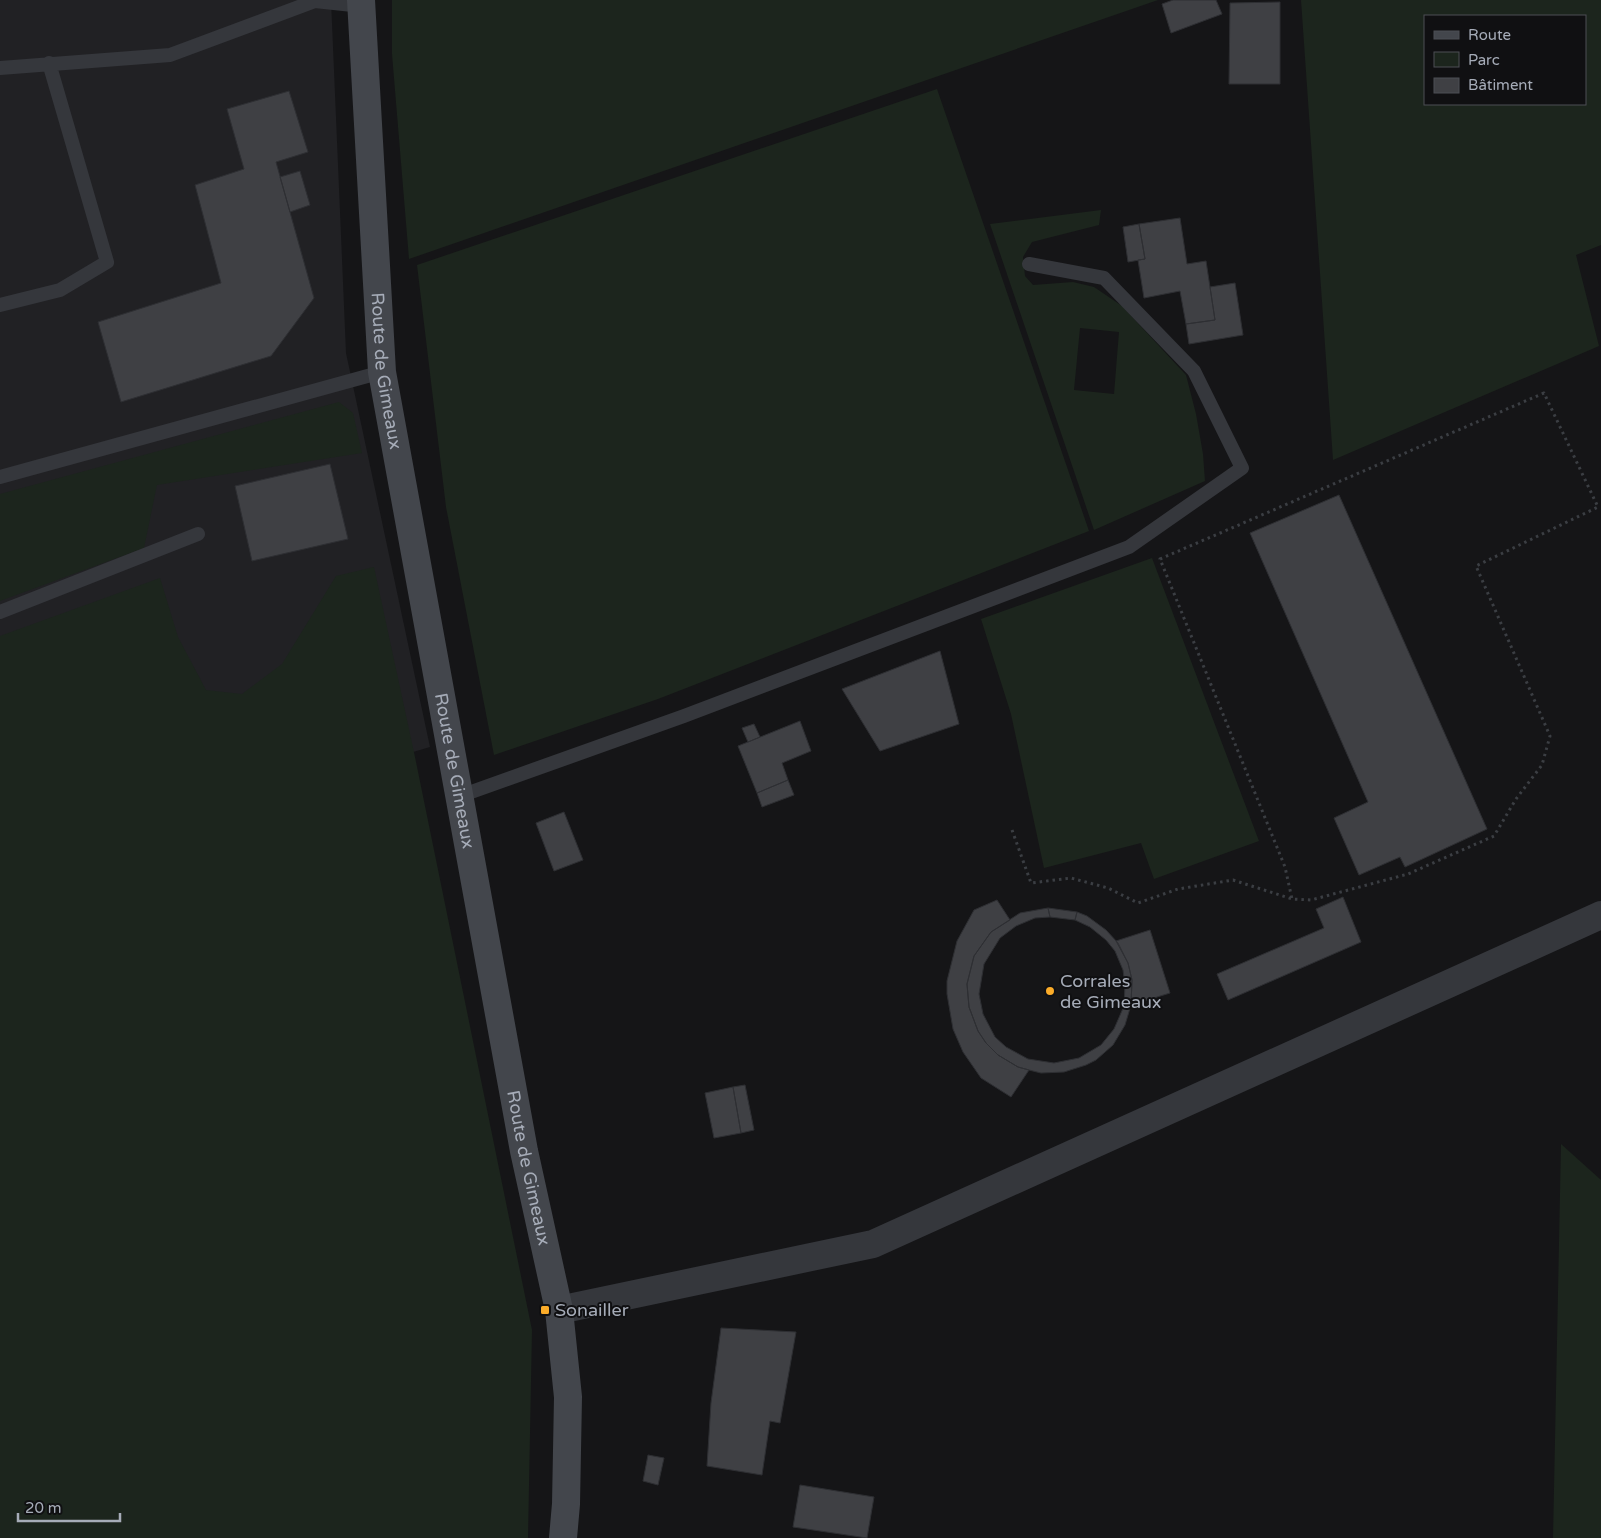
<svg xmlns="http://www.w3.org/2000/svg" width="1601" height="1538" viewBox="0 0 1601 1538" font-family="'Varela Round',sans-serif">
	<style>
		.built { fill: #212124 }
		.green { fill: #1c251d; fill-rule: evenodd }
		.building { fill: #3f4044; stroke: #2e2f33 }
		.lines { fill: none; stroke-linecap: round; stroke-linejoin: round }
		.path { stroke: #3b3e43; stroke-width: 3; stroke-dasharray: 2.5 4; stroke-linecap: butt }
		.lane { stroke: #35373c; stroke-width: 14 }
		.street { stroke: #35373c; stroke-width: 28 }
		.secondary { stroke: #43464c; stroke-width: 28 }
		.poi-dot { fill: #fbac29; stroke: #101012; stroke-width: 2 }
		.labels { text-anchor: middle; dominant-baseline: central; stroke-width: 4; stroke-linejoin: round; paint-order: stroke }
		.street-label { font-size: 18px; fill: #a6acb8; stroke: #101012 }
		.poi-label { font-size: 18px; fill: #a6acb8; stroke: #101012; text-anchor: start }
	</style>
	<rect width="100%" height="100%" fill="#151517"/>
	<path class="built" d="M0 0H331L346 353 430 747 0 874Z"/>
	<path class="green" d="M392 0H1158L409 259 392 54Z
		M1301 0H1601V245L1576 255 1599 346 1333 460ZM1425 16H1585V104H1425Z
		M937 89 1089 531 658 699 494 755 446 507 417 265Z
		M1101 210 1099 225 1032 242 1023 257 1025 276 1033 285 1073 282 1094 287 1122 306 1186 375 1196 414 1203 454 1205 481 1094 530 990 224ZM1080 328 1119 332 1114 394 1074 390Z
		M339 402 353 413 362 453 157 485 144 548 0 601V494Z
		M1152 558 1259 841 1154 879 1141 843 1044 868 1011 714 981 619Z
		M374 567 415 757 532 1330 528 1538H0V636L160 578 178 637 206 690 242 694 282 664 336 576Z
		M1561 1144 1601 1180V1538H1553Z"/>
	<path class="building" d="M1173 0H1216L1222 14 1171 33 1162 4Z
		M1280 2V84H1229L1230 3Z
		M289 91 308 152 276 162 314 298 271 356 121 402 98 322 221 283 195 185 244 169 227 109Z
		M300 171 310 205 290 212 280 177Z
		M1180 218 1187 264 1206 261 1215 320 1186 324 1180 291 1144 298 1138 260 1145 259 1139 224Z
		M1139 224 1145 259 1128 262 1123 227Z
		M1235 283 1243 335 1189 344 1186 324 1215 320 1210 287Z
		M330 464 348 539 252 561 235 486Z
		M1339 495 1487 829 1405 867 1400 857 1359 875 1334 818 1368 802 1250 533Z
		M940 651 959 724 880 751 842 689Z
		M800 721 811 751 782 763 788 780 757 793 738 746Z
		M754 724 760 737 748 742 742 728Z
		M788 780 794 795 762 807 757 793Z
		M564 812 583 860 554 871 536 823Z
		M1343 897 1361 942 1228 1000 1217 974 1324 928 1316 909Z
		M997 900 1010 920 991 932 974 956 967 984 969 1007 978 1031 986 1043 998 1055 1018 1067 1029 1070 1011 1097 981 1078 963 1052 953 1029 947 994V981L957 941 974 910Z
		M1048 908 1050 917 1035 918 1016 926 1000 938 984 964 979 994 983 1014 995 1037 1006 1047 1028 1059 1054 1063 1079 1058 1101 1045 1114 1029 1124 1006 1125 985 1123 970 1115 951 1106 940 1090 927 1075 920 1077 912 1087 916 1106 930 1118 943 1128 963 1132 980 1131 1005 1125 1025 1113 1045 1096 1060 1086 1065 1064 1072 1041 1073 1029 1070 1018 1067 998 1055 986 1043 978 1031 969 1007 967 984 974 956 991 932 1020 913Z
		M1048 908 1077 912 1075 920 1050 917Z
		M1150 930 1170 993 1131 1005 1132 980 1128 963 1116 941Z
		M745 1085 754 1130 741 1133 733 1087Z
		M733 1087 741 1133 714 1138 705 1093Z
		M721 1328 796 1332 780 1423 770 1421 762 1475 707 1466 711 1403Z
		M648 1455 664 1458 658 1485 643 1481Z
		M800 1485 874 1497 867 1538 793 1527Z"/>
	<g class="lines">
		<path class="path" d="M1012 830 1031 883 1071 878 1108 888 1138 903 1178 889 1233 880 1292 899 1311 900 1408 874 1494 836 1516 799 1542 765 1550 736 1476 566 1598 507 1544 393 1160 559 1285 867 1292 899"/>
		<path class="lane" d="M0 68 170 55 315 1 362 6
			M0 305 60 290 107 262 49 63
			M0 477 382 372
			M0 612 198 534
			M460 796 684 716 1129 547 1242 468 1194 371 1104 278 1029 264"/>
		<path class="street" d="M559 1310 873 1244 1601 915"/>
		<path class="secondary" id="s1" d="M361 0 382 372 524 1151 559 1310 568 1397 566 1504 563 1538"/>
	</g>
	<g class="poi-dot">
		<circle cx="1050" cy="991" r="5"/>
		<rect x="540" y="1305" width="10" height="10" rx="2.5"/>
	</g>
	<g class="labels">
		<g class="street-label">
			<text stroke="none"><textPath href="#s1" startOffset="372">Route de Gimeaux</textPath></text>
			<text stroke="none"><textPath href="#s1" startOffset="778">Route de Gimeaux</textPath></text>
			<text stroke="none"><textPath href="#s1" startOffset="1182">Route de Gimeaux</textPath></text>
		</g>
		<g class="poi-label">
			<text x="1060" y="981">Corrales<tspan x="1060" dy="21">de Gimeaux</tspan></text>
			<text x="555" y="1310">Sonailler</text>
		</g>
	</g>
	<rect x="1424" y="15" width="162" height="90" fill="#101012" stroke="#4c4e54"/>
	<rect x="1434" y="31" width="25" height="8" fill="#43464c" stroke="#4c4e54"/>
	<text x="1468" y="40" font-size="15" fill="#a6acb8">Route</text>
	<rect x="1434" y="52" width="25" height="15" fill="#1c251d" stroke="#4c4e54"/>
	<text x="1468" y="65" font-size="15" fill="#a6acb8">Parc</text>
	<rect x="1434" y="78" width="25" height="15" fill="#3f4044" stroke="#4c4e54"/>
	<text x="1468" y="90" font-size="15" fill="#a6acb8">Bâtiment</text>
	<path d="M18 1513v8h102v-8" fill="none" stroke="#a6acb8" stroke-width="2.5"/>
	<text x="25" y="1513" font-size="15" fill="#a6acb8" stroke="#101012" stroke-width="4" paint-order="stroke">20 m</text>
</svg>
